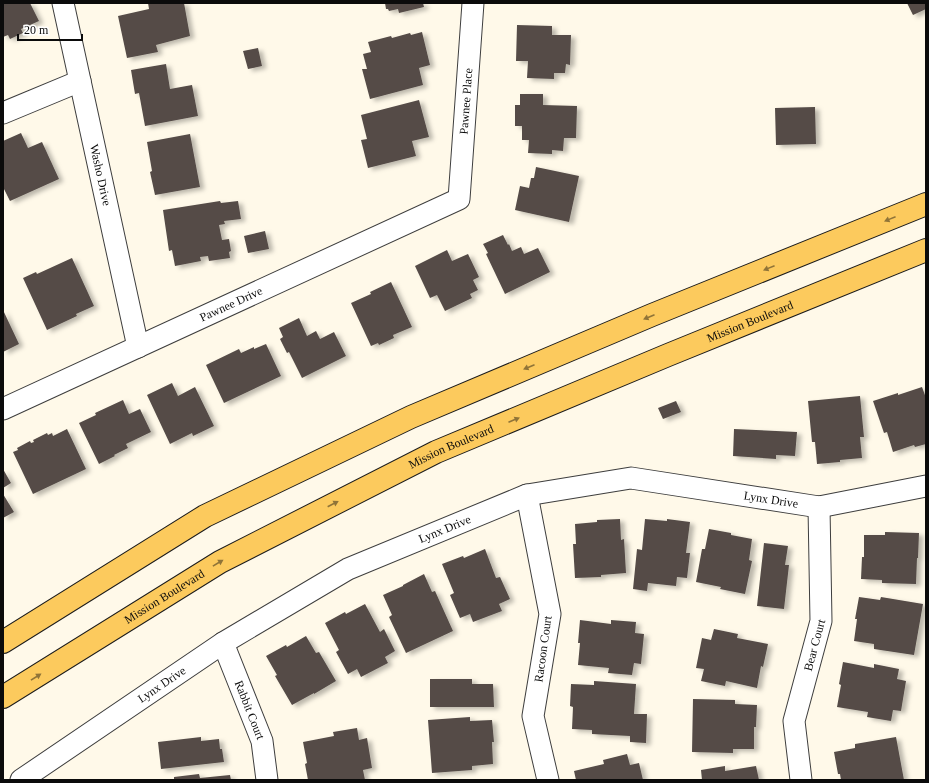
<svg xmlns="http://www.w3.org/2000/svg" width="929" height="783" viewBox="0 0 929 783" font-family="'Times New Roman',serif">
	<style>
		.building { fill: #544b47; filter: url(#shadow) }
		.lines { fill: none; stroke-linecap: round; stroke-linejoin: round }
		.minor-casing { stroke: #3e3e3e; stroke-width: 23 }
		.major-casing { stroke: #1c1c1c; stroke-width: 24 }
		.minor { stroke: #fff; stroke-width: 21 }
		.major { stroke: #fcca5d; stroke-width: 22 }
		.oneway { fill: #907438 }
		.labels { text-anchor: middle; dominant-baseline: central; stroke-width: 4; stroke-linejoin: round; paint-order: stroke }
		.street-label { font-size: 12px; fill: #0b0b0b; stroke: #fff }
	</style>
	<defs>
		<filter id="shadow"><feDropShadow dx="4.5" dy="2.5" stdDeviation="2" flood-color="#0004"/></filter>
	</defs>
	<rect width="100%" height="100%" fill="#fff9e9"/>
	<path class="building" d="M3 3H30L39 21 21 29 23 33 10 39 8 35 3 37Z
		M148 3H184L190 36 156 45 158 52 127 58 118 16 149 9Z
		M385 3H423L424 7 399 13 398 9 389 11 388 9H386Z
		M907 3H926V9L913 15Z
		M517 25 552 26V35H571L570 65 566 64 565 73H554V79L527 78 528 61H516Z
		M422 32 430 65 419 68 423 85 370 99 362 69H367L363 54 371 52 368 42 391 36 392 38 410 33 411 35Z
		M258 48 262 66 248 69 243 51Z
		M166 64 170 89 192 85 198 116 145 126 139 93 135 94 131 70Z
		M520 94H543V105L577 106 576 138H564L563 151 552 150V154L528 153 529 140H522V126H515V105H520Z
		M419 100 429 137 412 141 416 156 368 168 361 140 367 139 361 115Z
		M815 107 816 144 776 145 775 108Z
		M21 133 28 148 42 142 59 179 10 201 3 187V141Z
		M190 134 200 187 155 195 150 172 152 171 147 142Z
		M536 167 579 176 569 222 515 210 520 186 529 188 531 178H534Z
		M220 201 221 203 238 201 241 219 224 221 225 224 219 225 222 240 229 239 231 251 229 252 230 258 209 261 208 256 200 257 201 261 175 266 172 250 169 251 163 210Z
		M265 231 269 249 248 253 244 236Z
		M503 235 508 245 509 244 512 251 521 247 524 254 538 248 550 272 505 294 486 254 488 253 483 244Z
		M447 250 452 261 468 254 479 277 473 280 478 290 470 294 472 298 445 311 437 295 430 298 415 266Z
		M72 258 94 306 76 314 77 316 47 330 23 278 36 272 37 274Z
		M391 282 412 327 393 335 394 338 379 345 378 343 371 346 351 303 371 294 370 292Z
		M3 310 19 344 3 352Z
		M299 318 307 336 316 331 320 339 334 332 346 356 302 378 289 352 287 353 280 339 283 337 279 328Z
		M266 344 281 376 224 403 206 365 239 349 241 353 254 347V349Z
		M172 383 178 396 195 387 214 426 193 436 192 433 170 444 147 395Z
		M922 387 926 398V444L915 447 914 445 893 452 887 432 884 433 873 401 898 393V395Z
		M860 396 864 437H860L862 458 840 460V462L817 464 815 442H812L808 401Z
		M123 400 129 414 140 409 151 432 126 444 128 448 114 455 115 456 99 464 79 423 96 415 95 413Z
		M676 401 681 412 663 419 658 408Z
		M67 429 86 469 33 494 13 452 18 450 17 448 30 441 31 443 34 442 33 440 47 433 48 435 52 433 53 436Z
		M734 429 797 432 795 456 776 455V459L733 456Z
		M3 469 11 483 3 488Z
		M3 494 14 512 3 518Z
		M620 519 621 540 624 539 626 573 601 575V577L575 578 573 544H576L575 524 597 522V520Z
		M645 519 667 521V519L690 522 686 553H690L687 578 677 577 676 586 648 583 647 591 633 589 637 549 642 550Z
		M709 529 731 533V535L752 539 749 560 752 561 745 594 720 589 721 587 696 582 702 549H705Z
		M885 532 919 533 918 558H917L916 584 882 583V580L861 579 862 557H864V535H885Z
		M764 543 788 546 785 565H789L784 609 757 606Z
		M485 549 496 578 500 577 510 599 499 604 502 611 473 622 470 614 460 618 450 595 454 593 442 564 463 556 464 558Z
		M424 574 432 592 435 591 453 631 406 653 389 617 392 615 383 595 403 586V585Z
		M859 597 880 600 881 597 923 604 914 655 874 649V644L854 641 857 619H855Z
		M365 604 380 632 384 629 395 651 385 657 388 663 361 677 357 669 348 674 336 652 339 650 325 623 345 612 346 614Z
		M580 620 611 624V620L636 622 635 633 644 634 641 664 634 663 632 675 608 673 609 668 578 665 580 643H578Z
		M714 629 738 634 737 638 768 644 763 667 761 666 757 688 726 681 725 686 701 681 704 669 696 668 702 638 711 640Z
		M306 636 316 653 319 652 336 681 314 694V693L292 705 275 676 277 675 266 656 286 645 287 647Z
		M843 662 874 668V664L899 669 897 679 906 681 901 711 893 710 891 721 867 717 868 712 837 707 841 685 839 684Z
		M430 679H472V684H493L494 707H430Z
		M594 681 636 684 634 714H647L646 743 630 742V736L592 734V730L572 729 573 707 570 706 571 684 594 685Z
		M693 699 735 700V704L757 705 756 727H754V749H733V753L692 752Z
		M470 717V721L492 720 494 742H492L493 764 472 766V770L432 773 428 720Z
		M357 728 359 740 367 738 372 768 363 770 365 780H308L305 764 307 763 303 742 334 736 333 732Z
		M201 737V741L219 739 220 749H222L224 762 161 769 158 742Z
		M896 737 904 780H841L840 774H838L834 752 855 748V744Z
		M627 754 630 765 639 763 643 780H576L574 771 604 764 603 760Z
		M725 766V771L756 766 759 780H702L701 770Z
		M199 774 200 778 230 775 231 780H174V777Z"/>
	<g class="lines">
		<defs>
			<g id="minor">
				<path id="s1" d="M63 3 138 347"/>
				<path d="M3 113 80 81"/>
				<path id="s2" d="M3 409 459 199 473 3"/>
				<path d="M527 495 550 614 533 716 548 780"/>
				<path id="s3" d="M223 643 262 741 267 780"/>
				<path id="s4" d="M21 780 223 643 348 569 527 495 631 478 819 507 926 486"/>
				<path id="s5" d="M801 780 794 721 821 621 819 507"/>
			</g>
			<g id="major">
				<path d="M3 642 205 516 411 417 652 315 926 204"/>
				<path id="s6" d="M3 697 220 562 436 452 668 355 926 250"/>
			</g>
		</defs>
		<use href="#minor" class="minor-casing"/>
		<use href="#major" class="major-casing"/>
		<use href="#minor" class="minor"/>
		<use href="#major" class="major"/>
	</g>
	<defs><path id="oneway-solid" d="M-6-.8H1V-3.2L6.5 0L1 3.2V.8H-6Z"/></defs>
	<g class="oneway">
		<use href="#oneway-solid" transform="translate(890 219) rotate(158)"/>
		<use href="#oneway-solid" transform="translate(769 268) rotate(158)"/>
		<use href="#oneway-solid" transform="translate(649 317) rotate(157)"/>
		<use href="#oneway-solid" transform="translate(529 367) rotate(157)"/>
		<use href="#oneway-solid" transform="translate(514 420) rotate(-23)"/>
		<use href="#oneway-solid" transform="translate(333 504) rotate(-27)"/>
		<use href="#oneway-solid" transform="translate(218 563) rotate(-31)"/>
		<use href="#oneway-solid" transform="translate(36 677) rotate(-32)"/>
	</g>
	<g class="labels">
		<g class="street-label">
			<text stroke="none"><textPath href="#s2" startOffset="600">Pawnee Place</textPath></text>
			<text stroke="none"><textPath href="#s1" startOffset="176">Washo Drive</textPath></text>
			<text stroke="none"><textPath href="#s2" startOffset="251">Pawnee Drive</textPath></text>
			<text stroke="none"><textPath href="#s6" startOffset="838">Mission Boulevard</textPath></text>
			<text stroke="none"><textPath href="#s6" startOffset="514">Mission Boulevard</textPath></text>
			<text stroke="none"><textPath href="#s4" startOffset="830">Lynx Drive</textPath></text>
			<text stroke="none"><textPath href="#s4" startOffset="494">Lynx Drive</textPath></text>
			<text stroke="none"><textPath href="#s6" startOffset="190">Mission Boulevard</textPath></text>
			<text stroke="none"><textPath href="#s5" startOffset="138">Bear Court</textPath></text>
			<text transform="translate(543 649) rotate(-82)">Racoon Court</text>
			<text stroke="none"><textPath href="#s4" startOffset="170">Lynx Drive</textPath></text>
			<text stroke="none"><textPath href="#s3" startOffset="72">Rabbit Court</textPath></text>
		</g>
	</g>
	<rect width="929" height="783" fill="none" stroke="#0b0b0b" stroke-width="8"/>
	<path d="M18 34v6h64v-6" fill="none" stroke="#0b0b0b" stroke-width="2"/>
	<text x="24" y="34" font-size="12" fill="#0b0b0b" stroke="#ffffff" stroke-width="3" paint-order="stroke">20 m</text>
</svg>
